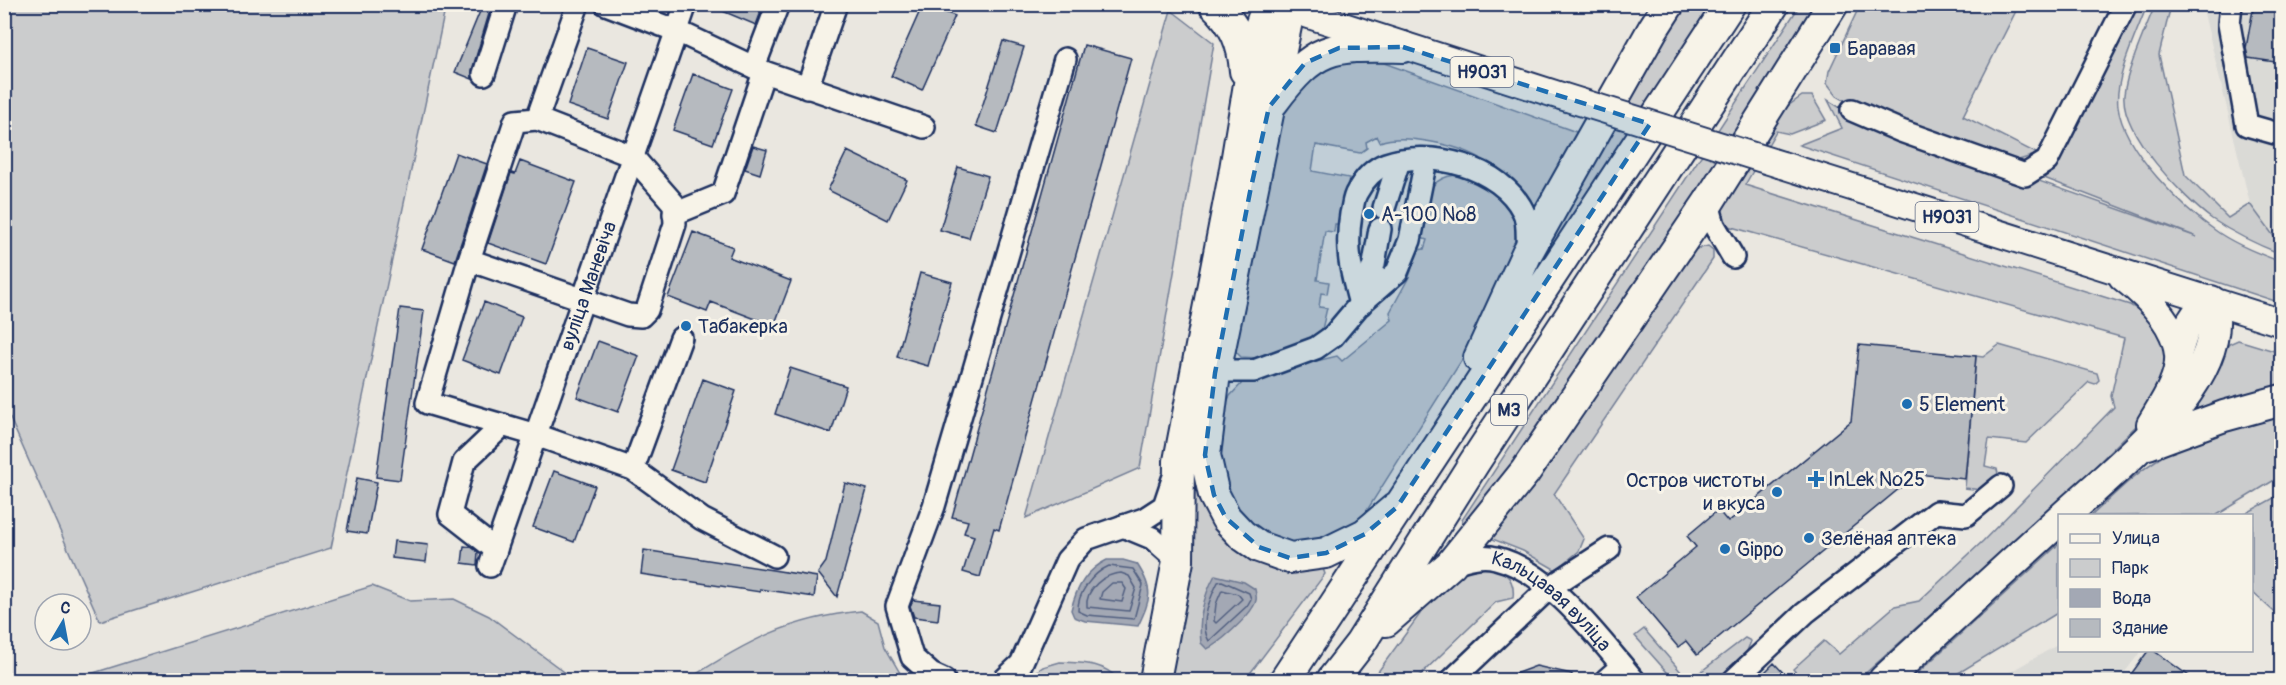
<svg xmlns="http://www.w3.org/2000/svg" width="2286" height="685" viewBox="0 0 2286 685" font-family="Pangolin,sans-serif">
	<style>
		.built { fill: #dadad6 }
		.green { fill: #cbcccd; stroke: #737e96; stroke-width: 1.5 }
		.water { fill: #a3a8b4; stroke: #6d7892; stroke-width: 1.5 }
		.lines { fill: none; stroke-linecap: round; stroke-linejoin: round }
		.shore { stroke: #515f80; stroke-width: 1.5 }
		.building { fill: #b6babf; stroke: #1b2f5e; stroke-width: 1.5 }
		.minor-casing { stroke: #1b2f5e; stroke-width: 26 }
		.major-casing { stroke: #1b2f5e; stroke-width: 30 }
		.highway-casing { stroke: #1b2f5e; stroke-width: 34 }
		.minor { stroke: #f7f3e8; stroke-width: 21 }
		.major { stroke: #f7f3e8; stroke-width: 26 }
		.highway { stroke: #f7f3e8; stroke-width: 30 }
		.major-bridge-casing { stroke: #1b2f5e; stroke-width: 30; stroke-linecap: butt }
		.major-bridge { stroke: #f7f3e8; stroke-width: 26 }
		.marked { fill: #1f6fb2; fill-opacity: 0.2; stroke: #1f6fb2; stroke-width: 4.5; stroke-dasharray: 12 8; stroke-linejoin: round }
		.poi-dot { fill: #1f6fb2; stroke: #f7f3e8; stroke-width: 2 }
		.labels { text-anchor: middle; dominant-baseline: central; stroke-width: 6; stroke-linejoin: round; paint-order: stroke }
		.shield { fill: #f7f3e8; stroke: #5d6a87; stroke-width: 1.5 }
		.shield-label { font-size: 18px; font-weight: bold; fill: #1b2f5e }
		.poi-label { font-size: 20px; fill: #1b2f5e; stroke: #f7f3e8; text-anchor: start }
		.street-label { font-size: 20px; fill: #1b2f5e; stroke: #f7f3e8 }
	</style>
	<rect width="100%" height="100%" fill="#eae7e0"/>
	<filter id="ink" filterUnits="userSpaceOnUse"><feTurbulence type="fractalNoise" baseFrequency=".0167" numOctaves="2"/><feDisplacementMap in="SourceGraphic" scale="12" xChannelSelector="R" yChannelSelector="G"/><feConvolveMatrix kernelMatrix="1 2 1 2 8 2 1 2 1" color-interpolation-filters="sRGB"/></filter>
	<g filter="url(#ink)">
		<path class="built" d="M2202 5H2281V246L2250 204Z
			M2059 644 2060 650 2141 651 2119 680H1996Z"/>
		<path class="green" d="M4 5H446L331 548 100 621 5 407Z
			M1682 5H1710L1549 257 1544 258 1540 255Z
			M1800 5H1821L1551 417 1464 525 1462 520Z
			M1860 5H2019L1963 116 2038 154 2019 160 1996 157 1854 106 1837 96 1827 83 1829 71Z
			M2147 5C2138 31 2114 78 2118 106 2123 150 2183 209 2219 233 2239 246 2260 254 2281 262V303L1799 145 1842 128 1828 100 1850 114 2197 237 2039 176 2050 172 2059 163 2110 43 2130 12Z
			M2155 5H2171L2159 55 2185 175 2228 218 2250 204 2281 246V254C2258 245 2233 233 2212 219 2183 198 2121 133 2124 95 2126 72 2146 28 2155 5Z
			M1171 10 1214 43 1140 468 1026 518Z
			M1355 58 1384 63 1579 133 1536 209H1529L1480 162V158C1458 145 1404 133 1380 142L1377 136 1366 142 1367 148 1360 153 1316 145 1312 171 1349 178 1340 224H1335L1334 232 1325 231 1317 280 1329 282 1327 294 1321 293 1319 307 1327 308 1320 338 1258 358 1241 357 1236 352 1234 342 1278 120 1305 73Z
			M1802 96H1812L1826 120 1790 134 1776 131 1745 185 2130 305 2142 312 2160 333 2167 356 2164 381 2138 424 1990 570 1956 592 1858 680H1802L1793 669 1824 641 1839 654 1895 606 1919 601 1983 541 2114 407 2111 396 2124 338 1728 226 1721 218 1718 202 1775 115Z
			M1455 175 1467 176 1507 200 1515 219 1517 246 1465 355 1359 523 1327 542 1285 546 1240 522 1216 461 1223 410 1230 396 1243 382 1259 375 1337 356 1342 361 1392 320 1390 312 1409 277 1418 250 1424 249 1427 240 1421 238 1425 219H1430L1431 211 1424 210C1429 190 1432 178 1455 175Z
			M1708 246 1713 250V259L1554 494 1584 539 1579 551 1556 570 1523 551 1490 538 1686 252Z
			M2238 340 2281 353V389L2194 417 2186 410 2229 344Z
			M1999 345 2097 373 2099 380 2095 384 2089 382 2026 443 1989 439 1985 466 1997 469 1998 474 1982 490 1965 488 1976 356 1983 357Z
			M2281 413V476L2217 515 2091 516C2114 495 2136 472 2163 456 2199 435 2242 425 2281 413Z
			M1193 464 1200 500 1216 528 1322 566 1325 574 1245 680H1160Z
			M2281 494H2282L2281 618 2252 592V516L2243 515Z
			M2059 544V612L1947 680H1910Z
			M1477 566C1499 567 1516 574 1513 598L1496 602 1415 680H1372L1441 585 1459 570Z
			M372 586 410 601 454 599 489 616 575 680H71Z
			M861 611 878 621 885 647 904 680H687C746 642 789 618 861 611Z
			M1644 629 1688 680H1674L1635 636Z
			M1745 638 1751 641 1745 656 1719 680H1690Z
			M1060 662C1083 663 1103 662 1119 680H1024L1043 667Z"/>
		<path class="water" d="M1107 560H1123L1137 564C1154 590 1151 598 1138 626L1085 621 1074 617 1071 610C1076 588 1086 570 1107 560Z
			M1215 575 1244 582 1255 589C1256 596 1258 600 1253 607 1247 618 1219 644 1207 649L1201 643C1198 618 1203 597 1215 575Z"/>
		<g class="lines">
			<path class="shore" d="M1109 566 1133 569 1143 585 1134 619 1087 615 1078 611C1077 593 1093 573 1109 566Z
				M1121 573 1129 576 1136 588 1129 611 1087 607C1085 589 1104 574 1121 573Z
				M1222 581 1249 593 1251 599 1247 606 1209 641C1199 625 1210 598 1218 582Z
				M1112 583H1122L1126 589 1122 602 1100 599 1102 592Z
				M1222 590 1238 594 1242 599 1216 623 1214 621 1216 604Z"/>
		</g>
		<path class="building" d="M483 4H492L472 70V79L455 72Z
			M706 4H764L756 25Z
			M923 4 955 16 922 90 891 76Z
			M2254 4H2282V63L2248 58 2246 48Z
			M1003 41 1024 47 997 133 976 126Z
			M1084 45 1131 58 999 530 994 528 980 577 963 572 974 536 964 533 968 521 952 517Z
			M587 48 628 62 608 119 568 105Z
			M693 74 733 89 713 144 673 130Z
			M753 146 767 150 760 174 745 169Z
			M847 151 907 180 888 220 828 190Z
			M456 153 487 164 455 261 422 249Z
			M520 161 576 182 546 264 488 243 511 173 515 174Z
			M958 167 988 176 969 238 940 230Z
			M693 232 733 247 729 257 791 281 774 326 711 302 707 312 668 297Z
			M920 273 952 282 928 366 897 357Z
			M484 302 522 317 501 375 462 360Z
			M400 308 424 311 400 480 376 477Z
			M598 341 639 356 618 412 577 397Z
			M1859 345 1976 356 1965 479 1917 474 1697 655 1686 641 1678 647 1636 597 1696 547 1687 536 1718 510 1728 522 1851 421Z
			M790 368 846 386 831 433 775 414Z
			M703 379 736 391 705 482 671 470Z
			M554 471 595 486 574 542 533 527Z
			M357 478 377 482 367 534 347 531Z
			M845 483 867 489 837 597 818 573 826 562Z
			M394 541 428 545 426 562 392 558Z
			M464 546 471 547 478 552 477 565 462 563Z
			M644 550 817 577 814 597 760 589V592L641 574Z
			M913 600 940 603 938 620 914 617 910 606Z
			M2148 651H2154L2196 681H2126Z
			M1774 663 1791 681H1756Z
			M1536 666 1572 674 1571 681H1496Z"/>
		<g class="lines">
			<defs>
				<g id="minor">
					<path d="M606 4 677 31 764 72 924 127"/>
					<path d="M2231 4 2229 24 2247 125 2282 135"/>
					<path d="M754 67 778 4"/>
					<path d="M484 74 506 4"/>
					<path d="M807 88 836 4"/>
					<path d="M1852 110 1901 131 2025 175 2047 161 2126 4"/>
					<path d="M537 119 578 4"/>
					<path d="M1708 203 1714 225 1733 257"/>
					<path d="M1384 208 1399 161"/>
					<path d="M674 214 723 194 764 72"/>
					<path d="M469 260 628 315 641 316 647 310 675 224 674 204 632 156 537 119 515 121 469 260 427 403 536 435 633 469 702 519 774 556"/>
					<path d="M1360 304C1351 271 1345 249 1351 214 1353 207 1353 198 1357 192 1363 181 1373 169 1386 164 1430 148 1501 167 1523 211 1529 222 1527 238 1527 251"/>
					<path d="M1361 304 1374 264 1380 229"/>
					<path d="M1203 371H1254L1316 348 1333 336 1360 304 1397 272 1410 240 1426 160"/>
					<path d="M633 469 681 338"/>
					<path d="M1123 526 1152 538 1178 561"/>
					<path d="M496 550 450 514 464 462 503 425"/>
					<path id="s1" d="M1451 564C1466 559 1481 554 1496 558 1550 571 1600 640 1634 680"/>
					<path id="s2" d="M490 566 686 4"/>
					<path d="M944 680 931 674 912 657 897 606 934 506 1065 59"/>
					<path d="M1004 680 1021 664 1067 560 1086 539 1144 519 1164 506 1173 479"/>
					<path d="M1452 680 1549 588 1609 549"/>
					<path d="M1606 680 1622 666"/>
					<path d="M1734 680 1805 613 1936 512 1966 515 2001 486"/>
				</g>
				<path id="major" d="M1275 4 1561 96
					M1782 165 2282 323
					M2122 277C2145 295 2176 323 2178 355 2180 379 2161 405 2150 424
					M2178 355C2185 333 2189 312 2211 301"/>
				<path id="highway" d="M1214 4C1235 24 1243 43 1245 71
					M1273 102C1317 43 1333 46 1403 47
					M1479 358 1527 253 1653 29 1669 4
					M2148 444 2224 416 2282 400
					M2064 516C2114 469 2235 379 2211 301
					M1386 621 1451 564 1525 472 1708 203 1833 4
					M1155 680 1178 561 1179 461 1234 175 1257 36 1263 18 1278 5 1287 21 1215 373 1205 455 1214 495 1226 518 1242 535 1259 547 1290 558 1326 553 1365 534 1397 507
					M1285 680 1730 4
					M1332 680 1360 644 1474 463 1774 4
					M1884 680 2060 519"/>
			</defs>
			<use href="#minor" class="minor-casing"/>
			<use href="#major" class="major-casing"/>
			<use href="#highway" class="highway-casing"/>
			<use href="#minor" class="minor"/>
			<use href="#major" class="major"/>
			<use href="#highway" class="highway"/>
			<defs>
				<path id="major-bridge" d="M1561 96 1782 165"/>
			</defs>
			<use href="#major-bridge" class="major-bridge-casing"/>
			<use href="#major-bridge" class="major-bridge"/>
		</g>
	</g>
	<path class="marked" d="M1403 47 1650 124 1397 507 1365 534 1326 553 1290 558 1259 547 1226 518 1214 495 1205 455 1215 373 1250 192 1269 107 1305 63 1339 48Z"/>
	<g class="poi-dot">
		<rect x="1829" y="42" width="12" height="12" rx="3"/>
		<circle cx="1369" cy="214" r="6"/>
		<circle cx="686" cy="326" r="6"/>
		<circle cx="1907" cy="404" r="6"/>
		<path d="M1813 470h6v6h6v6h-6v6h-6v-6h-6v-6h6z"/>
		<circle cx="1777" cy="492" r="6"/>
		<circle cx="1809" cy="538" r="6"/>
		<circle cx="1725" cy="549" r="6"/>
	</g>
	<g class="labels">
		<g class="shield">
			<rect x="1450.5" y="57" width="63" height="30" rx="4.5"/>
			<rect x="1915.5" y="202" width="63" height="30" rx="4.5"/>
			<rect x="1491" y="395" width="36" height="30" rx="4.5"/>
		</g>
		<g class="shield-label">
			<text x="1482" y="72">Н9031</text>
			<text x="1947" y="217">Н9031</text>
			<text x="1509" y="410">М3</text>
		</g>
		<g class="poi-label">
			<text x="1847" y="48">Баравая</text>
			<text x="1381" y="214">A-100 №8</text>
			<text x="698" y="326">Табакерка</text>
			<text x="1919" y="404">5 Element</text>
			<text x="1828" y="479">InLek №25</text>
			<text x="1765" y="480" text-anchor="end">Остров чистоты<tspan x="1765" dy="23">и вкуса</tspan></text>
			<text x="1821" y="538">Зелёная аптека</text>
			<text x="1737" y="549">Gippo</text>
		</g>
		<g class="street-label">
			<text stroke="none"><textPath href="#s2" startOffset="297">вуліца Маневіча</textPath></text>
			<text stroke="none"><textPath href="#s1" startOffset="117">Кальцавая вуліца</textPath></text>
		</g>
	</g>
	<rect width="2286" height="685" fill="none" stroke="#f7f3e8" stroke-width="24"/>
	<rect x="12" y="12" width="2262" height="661" fill="none" stroke="#1b2f5e" stroke-width="2" filter="url(#ink)"/>
	<rect x="2058" y="514" width="195" height="138" fill="#f7f3e8" stroke="#9fa5b1" stroke-width="1.5"/>
	<rect x="2070" y="534" width="30" height="9" fill="#f7f3e8" stroke="#9fa5b1" stroke-width="1.5"/>
	<text x="2112" y="544" font-size="18" fill="#1b2f5e">Улица</text>
	<rect x="2070" y="559" width="30" height="18" fill="#cbcccd" stroke="#9fa5b1" stroke-width="1.5"/>
	<text x="2112" y="574" font-size="18" fill="#1b2f5e">Парк</text>
	<rect x="2070" y="589" width="30" height="18" fill="#a3a8b4" stroke="#9fa5b1" stroke-width="1.5"/>
	<text x="2112" y="604" font-size="18" fill="#1b2f5e">Вода</text>
	<rect x="2070" y="619" width="30" height="18" fill="#b6babf" stroke="#9fa5b1" stroke-width="1.5"/>
	<text x="2112" y="634" font-size="18" fill="#1b2f5e">Здание</text>
	<g transform="translate(63 622) rotate(10)"><circle r="28" fill="#f7f3e8" stroke="#9fa5b1" stroke-width="1.5"/>
	<path d="M0-4.5L10 22L0 15L-10 22Z" fill="#1f6fb2"/>
	<text y="-9" font-size="16" font-weight="bold" text-anchor="middle" fill="#1b2f5e">С</text>
	</g>
</svg>
